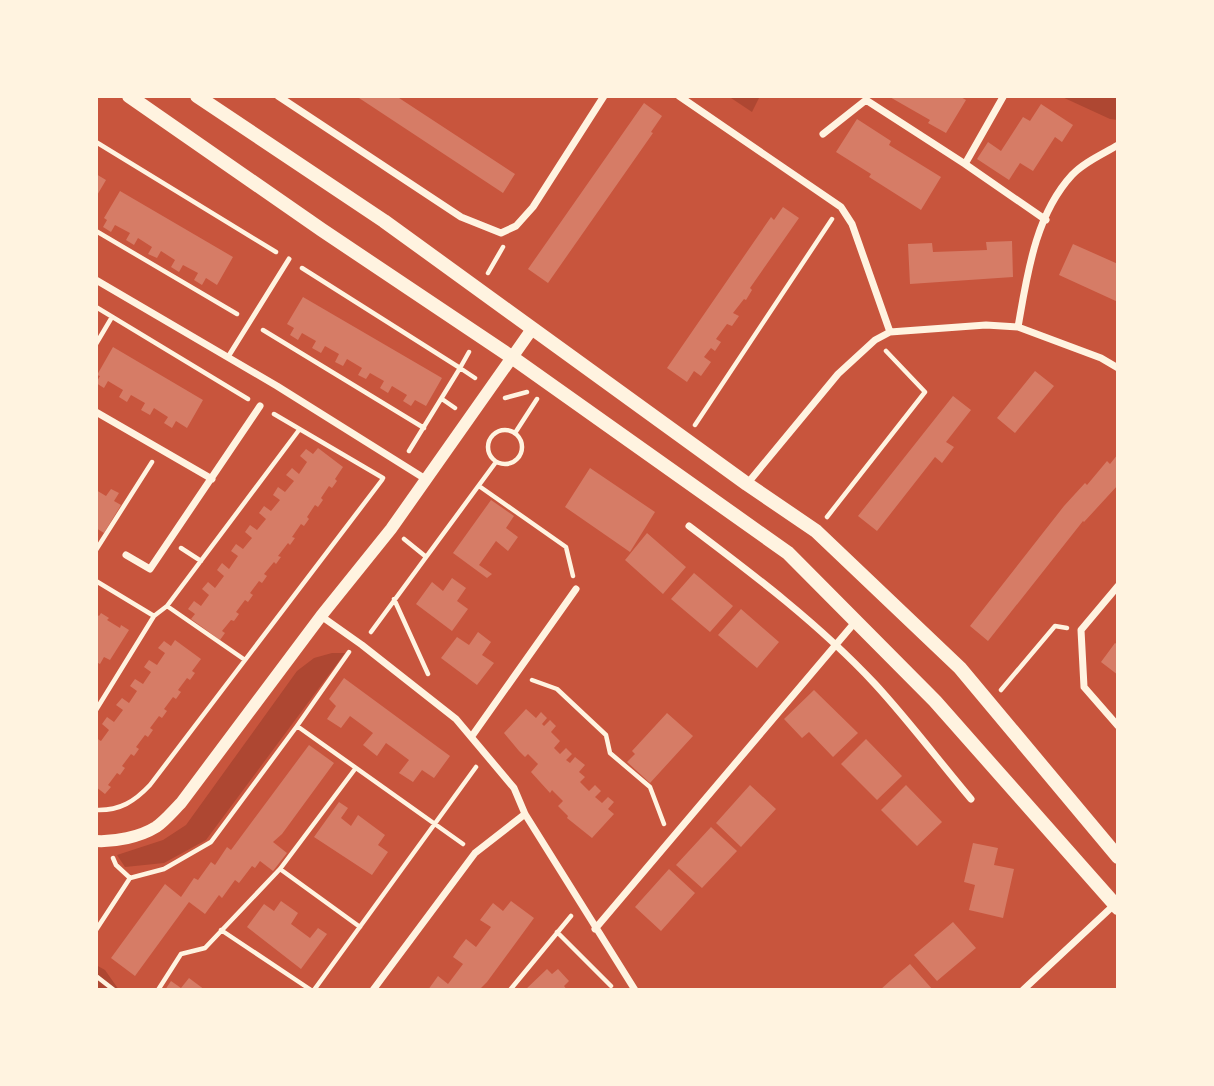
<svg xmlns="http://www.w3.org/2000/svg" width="1214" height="1086" viewBox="0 0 1214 1086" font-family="'PT Sans Narrow',sans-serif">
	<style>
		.green { fill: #ae4732 }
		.building { fill: #d67c66 }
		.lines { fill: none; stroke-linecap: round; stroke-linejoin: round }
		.path { stroke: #fff3e0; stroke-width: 4.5 }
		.service { stroke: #fff3e0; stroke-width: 5 }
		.minor { stroke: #fff3e0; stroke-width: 7 }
		.tertiary { stroke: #fff3e0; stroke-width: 12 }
		.secondary { stroke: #fff3e0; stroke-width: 14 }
	</style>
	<rect width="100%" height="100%" fill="#c8553d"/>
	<path class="green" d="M728 96H760L752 112Z
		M1060 96H1118V120L1110 119Z
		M332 653H345L206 840 164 863 125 867 117 855 163 840 186 825 297 671 314 658Z
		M96 965 105 970 119 990H96Z"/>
	<path class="building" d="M356 96H396L515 174 503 193Z
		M888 96H959L966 100 946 133 928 123 930 120Z
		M644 103 662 116 651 132 653 133 548 283 528 269Z
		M1041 104 1073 125 1062 142 1055 137 1033 171 1020 163 1009 180 977 159 988 142 1001 151 1023 117 1030 121Z
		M857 119 891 141 889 145 941 177 921 210 869 177 871 174 836 152Z
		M96 174 106 180 96 197Z
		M120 191 233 257 217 285 206 278 202 285 194 280 198 273 183 265 179 272 171 267 175 260 161 251 157 258 148 254 152 247 138 238 134 245 126 240 130 233 115 225 111 232 103 227 107 220 104 218Z
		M783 207 799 218 750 288 752 290 746 300 744 299 733 313 739 316 732 326 727 324 716 339 721 342 715 351 711 348 704 357 711 362 701 376 694 371 687 382 667 368 771 217 774 220Z
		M1012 241 1013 277 910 284 908 244 932 243 933 252 961 251 987 250 986 242Z
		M1073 244 1118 264V302L1059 275Z
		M303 297 442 378 426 406 415 400 411 406 403 401 407 395 392 386 388 393 380 388 384 381 370 373 366 379 358 375 362 368 347 359 343 366 335 362 339 354 325 346 321 353 312 348 316 341 302 333 298 340 290 335 294 328 287 324Z
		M113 347 203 400 187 428 176 421 172 428 164 423 168 417 154 408 150 415 141 410 145 403 131 395 127 402 119 397 123 390 108 381 104 388 96 383 100 376 97 375Z
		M1035 371 1054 386 1015 433 997 418Z
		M953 396 971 410 946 442 954 447 942 463 935 457 877 531 858 516Z
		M318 448 343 467 335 479 337 481 332 488 329 486 321 498 323 500 318 507 315 505 307 517 309 519 304 526 301 524 292 537 295 538 290 545 288 543 278 556 281 557 276 564 274 562 264 574 267 576 262 583 259 581 250 593 253 595 248 602 245 600 236 612 239 614 234 621 231 620 222 631 225 633 220 640 191 619 195 614 188 609 194 601 201 606 209 595 202 589 208 582 215 588 224 576 217 570 222 563 229 569 238 556 231 551 236 544 243 549 252 538 245 532 250 525 257 530 266 519 259 513 264 506 271 511 280 500 273 495 278 487 285 492 294 481 286 475 292 468 299 474 307 462 300 456 306 449 313 454Z
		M1118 454V485L1084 522 1083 521 988 641 970 626 1064 506 1085 483 1087 485 1107 461 1110 464Z
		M590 468 655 512 630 552 565 507Z
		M111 489 119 493 114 501 121 505 104 533 96 528V490L106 496Z
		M491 500 514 516 506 528 518 537 508 551 496 541 479 565 492 574 487 578 453 553Z
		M647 533 686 567 663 594 625 560Z
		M694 573 733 606 710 632 671 599Z
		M452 578 466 588 457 601 468 609 452 631 416 604 432 582 443 591Z
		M741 609 779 642 757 668 718 635Z
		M101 613 109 618 107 620 120 628 121 625 129 630 110 660 104 657 100 664 96 662V614L99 616Z
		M478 632 491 642 482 655 494 663 477 685 441 658 457 637 469 645Z
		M175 640 201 659 192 671 195 673 190 680 187 678 178 690 181 692 176 699 173 697 164 709 167 711 162 718 159 716 150 728 153 730 148 737 145 735 136 747 139 749 134 756 131 754 122 766 125 768 120 775 117 773 108 785 111 787 105 794 96 787V738L101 741 109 730 102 724 107 717 114 722 123 710 116 705 122 698 129 703 137 691 130 686 135 679 143 684 151 672 144 667 149 660 157 665 165 653 158 648 164 641 171 646Z
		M1115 643 1118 645V675L1101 662Z
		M344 678 450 756 434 778 422 770 413 782 399 773 409 760 397 751 386 743 377 756 363 745 373 733 350 716 341 728 327 719 336 706 329 699Z
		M814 690 858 733 833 757 809 732 802 738 784 719Z
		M526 709 536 718 541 712 547 718 542 724 544 726 550 720 556 726 551 732 560 741 554 748 560 754 566 748 572 754 566 760 570 763 575 757 585 765 579 772 585 777 580 782 589 791 595 785 601 791 595 797 602 803 608 797 614 802 608 809 614 814 592 838 567 818 568 816 558 806 563 801 552 790 550 793 531 772 538 764 528 754 525 757 519 751 504 733Z
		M667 713 693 736 650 783 627 762 635 754 632 751Z
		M866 739 902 776 877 800 841 764Z
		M309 745 334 763 282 834 273 842 287 853 273 871 260 861 255 868 252 866 239 883 235 880 222 898 219 895 205 914 189 902 135 976 111 958 165 884 181 897 194 878 198 880 211 862 215 865 227 847 231 850Z
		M750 785 776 809 741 847 716 823Z
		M906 785 942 822 917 846 881 810Z
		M339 802 348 808 341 818 351 826 358 815 385 835 378 845 388 852 372 875 314 837Z
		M711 827 737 851 702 888 676 865Z
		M973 843 998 848 994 865 1014 869 1003 918 969 910 975 885 964 882Z
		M669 869 695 893 661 931 635 907Z
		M281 901 298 913 291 924 310 938 318 928 327 934 301 969 247 927 264 904 274 911Z
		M511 901 534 918 487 982 479 990H428L438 976 448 984 463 964 453 957 459 948 466 939 476 947 491 927 480 920 493 903 503 911Z
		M953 922 976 948 937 981 914 955Z
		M910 964 933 990H880L891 980Z
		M547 969 552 974 558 969 569 981 564 986 567 990H525Z
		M189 978 205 990H165L171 981 181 988Z"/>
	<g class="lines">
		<path class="path" d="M96 142 276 252
			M96 231 237 314
			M302 268 460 368 409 451
			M488 273 503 247
			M96 307 248 399
			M263 330 424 428
			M96 344 112 317
			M469 352 460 368 475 378
			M505 398 527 392
			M442 399 455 408
			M274 414 383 478
			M695 425 832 219
			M488 447a17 17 0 1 1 34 0a17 17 0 1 1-34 0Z
			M515 433 537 399
			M479 486 566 547 573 576
			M827 517 925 392 886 351
			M404 539 425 556
			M181 548 201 561
			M96 550 152 462
			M96 581 154 616 167 606 245 660
			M394 599 428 674
			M167 606 299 430
			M371 632 496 462
			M532 680 557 689 606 735 610 753 650 787 664 824
			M1001 690 1055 626 1067 628
			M96 710 154 616
			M297 726 349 652
			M96 810C120 811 135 801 150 785L382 480
			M113 858 116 865 130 878 164 869 211 842 297 726 463 844
			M280 869 360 927
			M96 930 130 878
			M221 930 311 990
			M557 932 611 986
			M96 976 114 990
			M158 990 181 954 205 948 280 869 355 769
			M314 990 476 767
			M510 990 571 916"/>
		<path class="service" d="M228 357 289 259"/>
		<path class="minor" d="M278 96 461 217 501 233 516 226 533 207 604 96
			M679 96 841 207 852 224 890 332
			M823 134 866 100 965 164 1046 220
			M965 164 1003 97
			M96 280 277 386 427 480
			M1018 327C1027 276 1035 215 1072 175 1084 162 1103 154 1118 145
			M96 412 212 479
			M747 484 838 374 875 340 890 332 986 325 1018 327 1101 358 1118 368
			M689 526C754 575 819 624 875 684 909 721 939 761 971 799
			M126 555 150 569 260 406
			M1118 586 1081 630 1084 687 1118 726
			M321 616 362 645 456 719 514 788 525 814 635 990
			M472 736 576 589
			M595 929 856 621
			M373 990 475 853 525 814
			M1023 990 1114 905"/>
		<path class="tertiary" d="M96 841C115 842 140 837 156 827 165 821 173 811 181 803L321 616 391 529 532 329"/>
		<path class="secondary" d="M129 96 322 230 513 358 788 553 935 701 1118 908
			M197 96 384 221 747 484 816 531 960 668 1118 857"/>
	</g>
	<rect width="1214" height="1086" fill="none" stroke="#fff3e0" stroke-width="196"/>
</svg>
